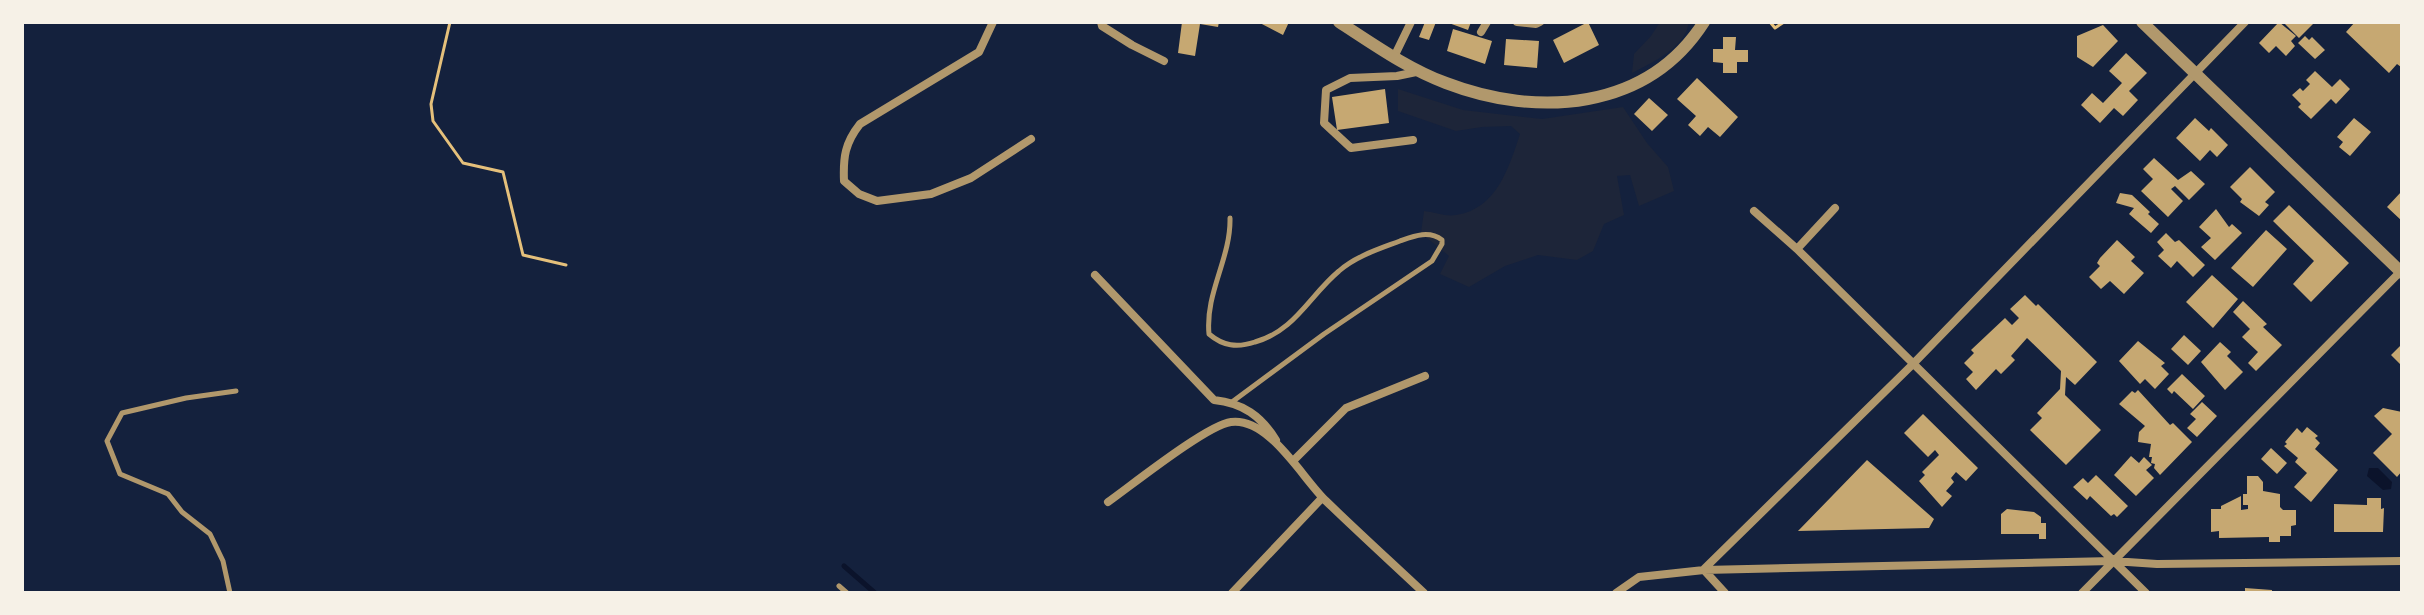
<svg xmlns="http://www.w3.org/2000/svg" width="2424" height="615" viewBox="0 0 2424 615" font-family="Cabin,sans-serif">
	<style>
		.green { fill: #1d2539 }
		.water { fill: #0b132b }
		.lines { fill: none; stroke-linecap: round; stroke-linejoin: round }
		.stream { stroke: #0b132b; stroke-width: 5 }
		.building { fill: #c6a872 }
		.path { stroke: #e5c07b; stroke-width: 3 }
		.service { stroke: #b1986c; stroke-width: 5 }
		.minor { stroke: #b1986c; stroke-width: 8 }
		.tertiary { stroke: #b1986c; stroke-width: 12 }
	</style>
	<rect width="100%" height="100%" fill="#14213d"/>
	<path class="green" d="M1660 22H1689C1685 48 1653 62 1632 73L1634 54 1651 36Z
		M1398 89 1463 110 1542 119 1623 107 1647 143 1668 167 1674 191 1639 206 1630 175 1617 176 1624 215 1604 224 1593 251 1577 260 1538 255 1505 266 1469 287 1440 274 1449 256 1421 233 1424 211C1434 212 1447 217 1456 215 1497 209 1509 167 1520 134L1511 126 1482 127 1456 131 1398 111Z"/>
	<path class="water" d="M2369 468H2378L2392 482 2391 489 2383 490 2367 476Z"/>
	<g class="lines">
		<path class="stream" d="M844 566 875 593"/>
	</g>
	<path class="building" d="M1182 22H1219L1218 27 1200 24 1195 56 1178 53Z
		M1258 22H1289L1283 35Z
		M1425 22H1436L1429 40 1419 37Z
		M1446 22H1471L1468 30Z
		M1588 22 1599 45 1564 63 1553 40Z
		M2279 22 2296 36 2291 41 2295 46 2286 56 2276 46 2269 53 2259 43Z
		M2283 22H2315L2299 38Z
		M2355 22H2385L2388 24 2402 22 2401 67 2397 64 2389 73 2346 32Z
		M2103 25 2118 41 2093 67 2077 57V36Z
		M1453 29 1492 41 1485 64 1447 51Z
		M2305 36 2309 40 2312 37 2325 50 2315 59 2298 43Z
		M1723 37H1736L1735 50H1748V62H1737V73H1723V63L1713 62V49H1723Z
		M1506 39 1539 41 1537 68 1504 65Z
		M2126 53 2147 73 2129 91 2138 100 2123 116 2114 108 2100 123 2081 105 2092 93 2103 103 2122 83 2109 71Z
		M2315 71 2332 87 2340 79 2350 89 2336 104 2331 99 2311 119 2298 107 2301 104 2292 95 2300 88 2303 91 2310 84 2306 80Z
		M1697 78 1738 117 1720 137 1708 127 1700 136 1688 125 1696 116 1677 99Z
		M1385 89 1389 123 1337 130 1332 97Z
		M1649 98 1668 115 1652 131 1634 114Z
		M2195 118 2209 131 2211 128 2228 145 2217 157 2210 150 2200 161 2176 138Z
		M2354 118 2371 132 2350 156 2339 147 2343 142 2337 137Z
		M2154 158 2178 180 2191 171 2205 184 2189 200 2175 186 2171 189 2183 201 2168 217 2141 191 2153 179 2143 169Z
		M2250 167 2275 192 2265 202 2269 205 2259 216 2240 202 2242 199 2230 187Z
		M2402 191V221L2387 207Z
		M2120 193 2132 195 2150 212 2148 214 2159 224 2151 233 2129 214 2134 208 2116 203Z
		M2289 205 2349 263 2311 302 2293 284 2314 261 2273 221Z
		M2216 209 2229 227 2232 224 2242 233 2215 260 2201 247 2211 238 2199 227Z
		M2266 230 2287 249 2253 287 2231 268Z
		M2166 233 2175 242 2179 240 2205 265 2193 277 2177 261 2171 268 2158 256 2164 250 2157 242Z
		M2117 240 2135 257 2131 261 2144 273 2124 294 2110 281 2101 289 2089 277 2100 266 2097 263 2100 258Z
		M2212 275 2238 299 2213 328 2186 302Z
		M2025 295 2036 306 2038 304 2097 362 2075 385 2066 377 2065 395 2101 430 2066 465 2030 430 2042 418 2037 413 2060 389 2061 371 2027 338 2011 356 2015 360 2001 374 1996 369 1976 390 1966 379 1973 372 1964 363 1974 353 1971 350 2005 318 2012 325 2019 318 2010 309Z
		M2243 301 2267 324 2263 327 2282 345 2256 371 2248 363 2258 352 2242 337 2250 329 2233 312Z
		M2184 335 2201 351 2188 365 2171 349Z
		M2138 341 2165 363 2161 366 2169 374 2155 389 2145 379 2140 384 2119 361Z
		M2220 342 2231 352 2227 356 2243 372 2225 390 2201 362Z
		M2402 344V366L2391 355Z
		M2182 374 2205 396 2193 409 2174 391 2172 394 2167 389Z
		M2138 390 2170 425 2173 423 2192 442 2160 475 2154 468 2155 464 2151 463 2152 457H2149L2151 444 2138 442 2139 432 2145 426 2119 404 2132 391 2135 393Z
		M2202 402 2217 416 2197 437 2187 428 2196 419 2190 414Z
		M2383 408 2402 412V471L2397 477 2373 453 2392 434 2374 416Z
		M1923 414 1978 468 1966 481 1956 472 1951 478 1954 482 1946 491 1952 496 1942 507 1919 481 1925 475 1922 472 1939 455 1935 450 1928 457 1904 433Z
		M2307 427 2318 436 2315 438 2320 443 2315 449 2338 470 2311 502 2294 487 2307 473 2295 462 2298 458 2284 446 2287 444 2285 442 2297 428 2302 433Z
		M2271 448 2287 463 2277 474 2261 459Z
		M2131 456 2139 463 2144 457 2152 465 2146 470 2154 478 2136 496 2114 475Z
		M1867 460 1934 519 1929 528 1798 531Z
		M2096 475 2128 506 2117 517 2114 514 2111 516 2090 496 2087 500 2073 487 2083 478 2088 483Z
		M2247 476H2258L2263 482V491L2280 494V507L2283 510H2296V525L2291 526V536H2280V542H2269V537L2219 538V531L2211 532V509H2221V506L2241 496V510L2248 509V505H2243V494H2247Z
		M2367 498H2381V509L2384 508 2383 532H2334V504L2367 505Z
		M2007 509 2034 512 2041 517V523H2046V539H2039V534H2001V514Z
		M2245 588 2272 590V593H2245Z"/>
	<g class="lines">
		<path class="path" d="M450 22 431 104 433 121 463 163 503 172 523 255 566 265
			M1770 22 1775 28 1784 22"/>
		<path class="service" d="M1230 218C1231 258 1205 293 1209 334 1223 346 1237 348 1255 342 1295 331 1309 296 1339 271 1356 256 1379 249 1400 241 1414 236 1429 230 1442 240V244L1432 261 1324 334 1232 402
			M839 586 847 593
			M230 593 223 561 210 534 182 512 168 494 120 474 107 441 122 413 186 398 236 391"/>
		<path class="minor" d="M993 22 979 52 860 124C845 143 843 157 844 181L859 194 877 201 931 194 971 178 1031 139
			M1101 22 1102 26 1132 45 1164 61
			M1517 22 1536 24 1540 22
			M1481 32 1487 22
			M1394 57 1411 22
			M1413 140 1351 148 1324 123 1326 90 1350 78 1397 76 1421 71
			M1754 211 1797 249 2146 593
			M1797 249 1835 208
			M1095 275 1214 400C1243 403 1261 416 1276 440
			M1293 461 1346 408 1425 376
			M1108 502C1132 485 1207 425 1231 422 1269 417 1302 478 1326 501 1358 532 1391 562 1424 593
			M1704 569 1912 365 2245 22
			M1704 570 1725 593
			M1232 593 1322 498
			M1616 593 1639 577 1704 570 2113 561 2157 564 2402 561
			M2082 593 2401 271"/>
		<path class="tertiary" d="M1339 22C1373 44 1408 69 1446 83 1537 118 1647 111 1704 22
			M2142 22 2402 273"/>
	</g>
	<rect width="2424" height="615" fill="none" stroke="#f6f1e7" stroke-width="48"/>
</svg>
